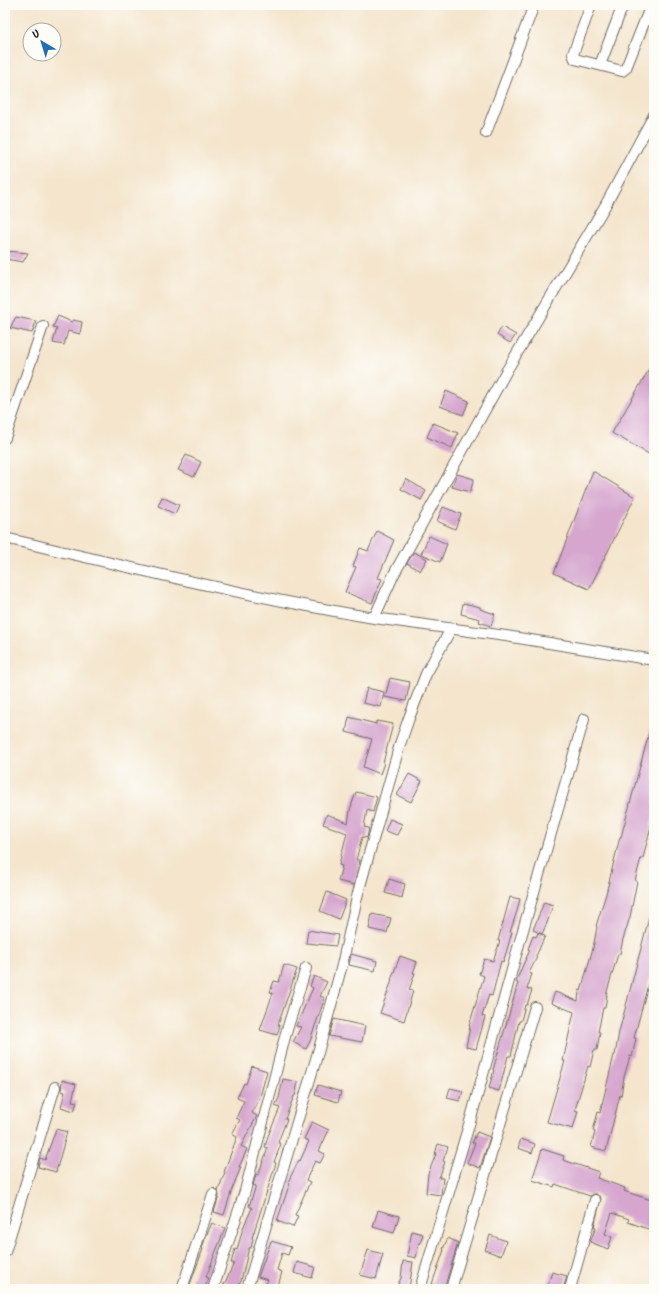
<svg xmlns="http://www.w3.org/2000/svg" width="659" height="1294" viewBox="0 0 659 1294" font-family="Kalam,sans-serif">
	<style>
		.building { fill: #d6a6cf }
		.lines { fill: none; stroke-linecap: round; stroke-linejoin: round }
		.minor-casing { stroke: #716c63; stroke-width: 12 }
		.minor { stroke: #fff; stroke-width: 10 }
	</style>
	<rect width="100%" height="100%" fill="#fdfcf7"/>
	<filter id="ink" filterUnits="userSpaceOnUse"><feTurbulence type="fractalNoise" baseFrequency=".025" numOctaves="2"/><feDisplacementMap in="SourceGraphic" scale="8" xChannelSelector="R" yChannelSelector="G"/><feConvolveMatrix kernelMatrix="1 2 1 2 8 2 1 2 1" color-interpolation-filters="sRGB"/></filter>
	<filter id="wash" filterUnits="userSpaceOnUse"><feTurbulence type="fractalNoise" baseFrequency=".012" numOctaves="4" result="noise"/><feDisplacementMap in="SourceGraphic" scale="16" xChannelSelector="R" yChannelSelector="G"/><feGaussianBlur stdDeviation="0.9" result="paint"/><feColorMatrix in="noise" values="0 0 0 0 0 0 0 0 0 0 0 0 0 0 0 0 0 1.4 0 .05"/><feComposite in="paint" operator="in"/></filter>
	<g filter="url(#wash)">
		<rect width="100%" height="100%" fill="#f4e5cc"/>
		<g id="blocks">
			<path class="building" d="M7 251 28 253 23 262 5 259Z
				M58 316 72 322 73 320 82 322 80 334 68 331 64 345 53 343 57 328 53 327Z
				M16 317 36 321 32 333 10 328Z
				M502 327 516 335 510 343 497 335Z
				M654 361V457L612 433Z
				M446 391 469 401 463 415 440 406Z
				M433 423 458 433 452 448 427 437Z
				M186 455 201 462 194 477 178 470Z
				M593 471 635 497 589 589 554 573Z
				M457 474 474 479 470 492 452 487Z
				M406 479 426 491 421 500 401 489Z
				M162 497 179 505 175 514 158 506Z
				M443 507 461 514 455 529 437 521Z
				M377 531 394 540 378 578 382 579 372 603 345 592 356 567 353 566 360 548 368 551Z
				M429 536 447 544 440 562 421 554Z
				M414 552 427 559 420 571 407 563Z
				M463 603 480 607V609L495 614 491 626 479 622 480 619 461 614Z
				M390 678 410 682 406 701 385 697Z
				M367 688 384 692 381 707 363 703Z
				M349 717 376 724V721L393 724 383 763H384L380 774 363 767 367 756 372 739 346 732Z
				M652 722H654V814L643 858H641L635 881H637L630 917 623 939 620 954H618L606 995H607L605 1008H603L598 1032H600L597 1050H594L590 1067 588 1066 575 1110 578 1111 573 1129 547 1122 565 1061H563L574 1012 551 1003 555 992 578 1001 579 990 581 991 593 948 597 927 596 926 606 894 615 857 620 837H621Z
				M409 774 422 781 411 802 397 795Z
				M356 792 377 797 373 812 367 810 364 827 369 828 367 838 362 837 356 860H360L354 885 338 881 342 866 339 865 340 860 347 833 323 824 327 814 348 823 350 810Z
				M390 819 402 824 397 835 385 831Z
				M389 879 405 884 402 898 385 893Z
				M327 892 346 900 339 919 320 911Z
				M510 897 520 899 517 911 510 932H512L506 953 503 962 501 961 492 996 489 995 482 1016 485 1017 476 1049 466 1047 470 1026H469L484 976 479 974 484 959 493 961 500 941H498Z
				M544 902 553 905 547 923 542 934 533 930Z
				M651 910H654V962L634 1038H636L632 1057 630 1056 624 1077 621 1096 620 1095 606 1151 591 1147 595 1132 593 1131 598 1112 600 1113 614 1055H615L619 1032Z
				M372 914 391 918 387 933 369 929Z
				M308 930 338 935 336 946 306 943Z
				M538 933 545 936 536 956 537 957 529 973 532 974 527 989 532 990 527 1005H525L521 1021H519L511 1056H508L499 1091 489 1088 494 1070H493L518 983 516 982 522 967 530 950 528 949 533 936 536 937Z
				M351 954 377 961 375 971 349 965Z
				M400 956 417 962 413 973H415L409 990 413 991 404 1021 380 1013 392 980H391Z
				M284 965 297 969 278 1025H280L277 1035 260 1030 273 993 270 992 274 981 279 982Z
				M314 976 327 982 320 996 325 998 311 1037H312L306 1049 293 1042 301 1027 296 1026 313 988 310 986Z
				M334 1019 365 1026 362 1042 329 1036Z
				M252 1066 267 1071 260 1097 252 1113 257 1116 241 1146 247 1149 239 1167H241L232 1189 224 1215 214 1212 219 1196 218 1191 225 1172H224L237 1137 232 1134 240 1120 236 1118 244 1101 237 1098 244 1083 246 1084Z
				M283 1079 298 1082 295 1096H294L285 1119H287L278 1142 281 1144 274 1162 276 1163 252 1238 253 1239 251 1248H249L241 1281 237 1289H222L234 1263H231L235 1249 237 1250 243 1228 252 1208 249 1206 256 1186 253 1185 256 1174 258 1175 268 1148 265 1147 268 1136 280 1108 275 1106 279 1098Z
				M62 1080 76 1084 72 1101 77 1102 74 1111 61 1107 65 1092 61 1091Z
				M318 1085 341 1092 338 1102 315 1095Z
				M450 1088 463 1091 460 1101 447 1098Z
				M312 1122 329 1130 319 1151 325 1154 320 1163 315 1161 306 1180 310 1182 295 1215 298 1216 293 1227 277 1221 290 1183 288 1182 299 1160 300 1161 309 1141 304 1139Z
				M56 1129 67 1132 56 1172 38 1167 40 1158 45 1160Z
				M477 1132 490 1137 480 1168 467 1163 475 1143H472Z
				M521 1139 535 1144 532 1153 518 1148Z
				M438 1144 448 1147 443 1161 445 1162 439 1178H443L441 1195 426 1193 428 1174 436 1154H435Z
				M542 1149 564 1156 563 1160 599 1172 597 1178 625 1188 624 1191 654 1201V1231L628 1222 629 1219 612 1213 605 1234 612 1237 608 1249 590 1242 596 1227H594L601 1198 596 1194H593L590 1196 555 1184 554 1187 532 1180Z
				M378 1210 399 1216 394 1233 373 1227Z
				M212 1223 225 1228 206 1277 209 1278 204 1289H194L189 1287 203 1249 202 1248 205 1239Z
				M412 1231 423 1234 420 1244 419 1243 416 1258 407 1256Z
				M490 1235 506 1241 501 1256 485 1250Z
				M448 1238 458 1243 444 1289 432 1284 444 1250 443 1249Z
				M271 1241 291 1247 288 1255 282 1253 277 1270 282 1272 277 1289H263L268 1280 258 1277Z
				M368 1250 383 1254 376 1279 360 1275Z
				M403 1261 413 1262 409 1289H396L401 1278Z
				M297 1262 315 1267 312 1278 294 1273Z
				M552 1272 567 1276 563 1289H552L547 1287Z"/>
		</g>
	</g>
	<g filter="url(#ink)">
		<use href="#blocks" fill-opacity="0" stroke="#716c63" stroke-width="1"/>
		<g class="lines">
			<defs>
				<path id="minor" d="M591 5 573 54 575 59 622 71 626 68 651 5
					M600 65 623 5
					M654 115 605 206 507 370 394 574 374 618 506 636 654 660
					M486 133 534 5
					M5 438 43 326
					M5 538C127 567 250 597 374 618
					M5 1252 55 1087
					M182 1289 213 1194
					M213 1289 245 1191 286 1033 306 968
					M247 1289 319 1049 342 965 358 893 400 744 409 718 426 674 451 629
					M420 1289 471 1118 523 930 584 719
					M451 1289 535 1007
					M570 1289 595 1200"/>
			</defs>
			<use href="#minor" class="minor-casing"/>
			<use href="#minor" class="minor"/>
		</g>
	</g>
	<rect width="659" height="1294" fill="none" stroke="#fdfcf7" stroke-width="20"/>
	<g transform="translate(42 42) rotate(322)"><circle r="19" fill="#fdfcf7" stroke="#a9a8a5"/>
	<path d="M0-3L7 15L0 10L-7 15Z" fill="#1f6fb2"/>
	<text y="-6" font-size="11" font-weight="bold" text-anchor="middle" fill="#2b2b2b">U</text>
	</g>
</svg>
